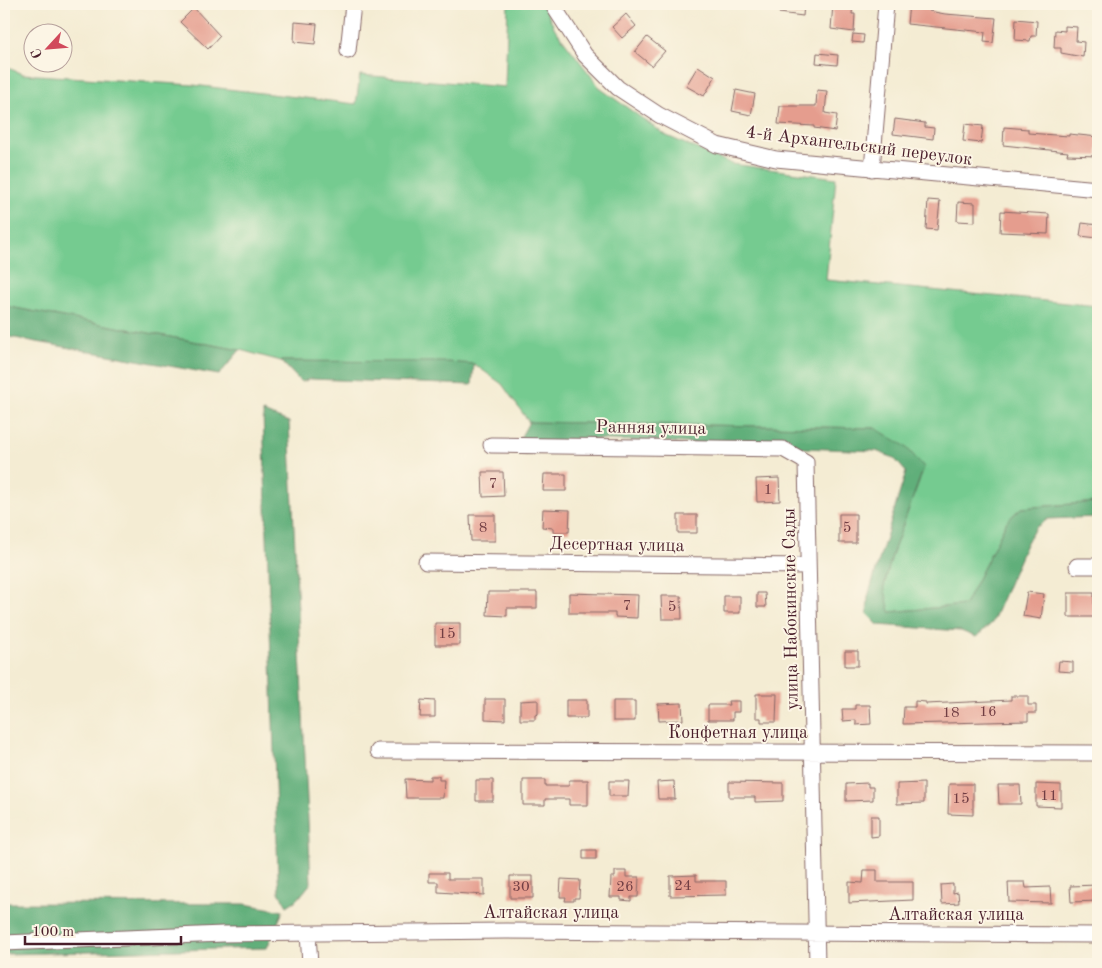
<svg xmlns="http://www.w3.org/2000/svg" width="1102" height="968" viewBox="0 0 1102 968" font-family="'Old Standard TT',serif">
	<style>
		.green { fill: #75cb90; stroke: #60755e }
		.forest { fill: #60af7a; stroke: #556752 }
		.building { fill: #e59d8e }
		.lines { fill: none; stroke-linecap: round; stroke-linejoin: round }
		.minor-casing { stroke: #866766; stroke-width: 17 }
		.minor { stroke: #fff; stroke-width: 15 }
		.labels { text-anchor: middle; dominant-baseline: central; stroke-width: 4; stroke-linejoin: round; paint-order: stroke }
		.number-label { font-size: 15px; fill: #713e44 }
		.street-label { font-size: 18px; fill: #4a1f2b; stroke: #fcf5e5 }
	</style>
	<rect width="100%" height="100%" fill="#fcf5e5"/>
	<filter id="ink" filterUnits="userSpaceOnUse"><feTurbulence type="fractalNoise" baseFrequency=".02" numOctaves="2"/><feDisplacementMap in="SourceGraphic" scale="10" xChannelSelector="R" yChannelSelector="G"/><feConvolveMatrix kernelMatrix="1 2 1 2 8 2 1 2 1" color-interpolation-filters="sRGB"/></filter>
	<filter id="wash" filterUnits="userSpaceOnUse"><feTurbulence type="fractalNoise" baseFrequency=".0096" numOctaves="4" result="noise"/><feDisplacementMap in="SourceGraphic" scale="20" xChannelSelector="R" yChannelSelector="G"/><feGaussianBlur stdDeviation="1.12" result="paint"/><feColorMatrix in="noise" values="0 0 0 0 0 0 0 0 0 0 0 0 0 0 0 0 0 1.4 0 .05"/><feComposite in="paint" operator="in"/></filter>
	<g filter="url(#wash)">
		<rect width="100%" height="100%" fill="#f4ecd3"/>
		<path class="green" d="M508 4H543L555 29 601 89 667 136 732 164 836 178 826 280 1098 306V502L1021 508 1007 521 965 605 889 612 884 586 892 555 924 467 875 428 529 422 502 384 474 364 281 361 240 350 4 306V66L22 74 193 85 356 104 360 75 505 87Z"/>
		<path class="forest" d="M4 306 240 350 219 375 4 336Z
			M281 361 448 362 474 364 472 385 311 379 301 382Z
			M263 412 289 422 311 883 298 899 287 906 279 892 278 875Z
			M529 422 875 428 905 446 924 467 892 555 884 586 890 612 965 605 1007 521 1021 508 1098 502V517L1048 519 1035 528 1026 544 992 623 976 637 961 631 878 625 867 614 868 596 906 472 894 458 876 451 588 439 526 455 513 451Z
			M4 903 245 904 283 911 267 948 4 954Z"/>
		<g id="blocks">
			<path class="building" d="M780 4H804L803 16 779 13Z
				M833 4H853L852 14H855L854 32 831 29Z
				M909 4 929 5V11L945 14 996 18 993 43 984 42 985 32 907 24Z
				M194 8 220 36 208 49 180 22Z
				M626 14 636 26 622 38 612 27Z
				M1016 19 1037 21 1036 36H1031L1030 41 1015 40Z
				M295 22 317 24 315 44 294 42Z
				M1065 26 1077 27 1076 41 1084 42 1083 57 1061 53V48H1054L1055 30 1065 31Z
				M853 34 864 35 863 43 852 42Z
				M647 37 665 51 652 66 635 52Z
				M817 53 838 55 837 65 816 63Z
				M698 66 715 77 704 96 686 86Z
				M736 90 755 94 751 115 732 111Z
				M817 90 827 91 825 113 837 115 835 131 814 128V126L778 124 780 106H816Z
				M895 119 925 123V127L934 128 933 139 893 134Z
				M965 124 983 126 981 143 963 141Z
				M1004 127 1028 129V133L1069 136V134L1098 137V156L1067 155 1068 152 1003 145Z
				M928 200 940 201 937 230 926 229Z
				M958 202 975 203V222L957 221Z
				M1001 211 1049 214 1048 234 1000 232Z
				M1082 223 1098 225V238L1080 236Z
				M482 472H503L504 496 483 497Z
				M544 474H566V491H543Z
				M779 478 780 501 757 502 756 479Z
				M543 509 570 510 569 532H553V528L542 527Z
				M839 514H856V543H839Z
				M470 515H495V541H471Z
				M678 515H697V533H678Z
				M488 592H537V608H507V616L487 615Z
				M1027 592 1044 594 1041 619 1023 616Z
				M569 593 638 595 637 618 615 617V613H569Z
				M757 593H765L766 607H757Z
				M1068 593H1094V617H1068Z
				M661 596H681L682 619H662Z
				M724 596H740V613H724Z
				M435 623H460V645H435Z
				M845 651H858V666H845Z
				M1059 661 1073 662V672L1058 671Z
				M756 694H777L776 722H761V718H756Z
				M1011 696H1028V705H1036V713H1028V721L903 724 904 707H915V701L926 702V704L1011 700Z
				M485 699H505V720L485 719Z
				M421 700 435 701V717H420Z
				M538 700V714L535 715V720H520V701Z
				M566 700H587V718H566Z
				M613 701H635V721H613Z
				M728 701H739V712H733V720H708V705H729Z
				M682 703 683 720 659 721 658 704Z
				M855 705H870L871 724 856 725V720L843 721 842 709H855Z
				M430 776H439V780H444L443 798H406L405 779 430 780Z
				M476 780H493V801H476Z
				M523 780H545V786H569V780H588V805H569V799H545V805H523Z
				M609 781H629L628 796H609Z
				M674 781 675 799H658L657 782Z
				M729 782 783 783V801L755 802V797H729Z
				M868 783V787H873V800L846 801V784Z
				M924 783V803L897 804V784Z
				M949 784H973V815L948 814Z
				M1036 784 1061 785V807L1036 806Z
				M998 785H1020L1021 804H999Z
				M871 816H879V836L871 837Z
				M583 850H596V859H583Z
				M864 870H877V882H913V900L849 903V882L863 883Z
				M615 871H626V877H639L638 897H631V901L621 900V897H610L611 877H615Z
				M429 873H448V879H484V895L438 892V882H429Z
				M696 875V881H726V895L670 896V876Z
				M510 876H533V898H510Z
				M561 879 580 880 579 898H574V901H565L566 897H560Z
				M1008 882H1025L1026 888 1050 887 1051 903 1009 902Z
				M953 884V893L958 892 959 903 942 904 941 885Z
				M1098 885V901L1071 902 1070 886Z"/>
		</g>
	</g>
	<g filter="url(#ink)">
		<use href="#blocks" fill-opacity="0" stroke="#866766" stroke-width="1"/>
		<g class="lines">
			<defs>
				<path id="minor" d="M552 4 585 55 618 88 659 115 717 145 776 159 1098 189
					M348 51 353 4
					M872 169 886 4
					M491 445 783 449 806 462 817 964
					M426 562 808 566
					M1077 566H1098
					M378 751 1098 753
					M308 934 310 964
					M4 943 223 934 505 931 1098 935"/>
			</defs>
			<use href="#minor" class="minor-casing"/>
			<use href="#minor" class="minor"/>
		</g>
	</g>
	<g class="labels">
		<g class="number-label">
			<text x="493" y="484">7</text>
			<text x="768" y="490">1</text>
			<text x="483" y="528">8</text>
			<text x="847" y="528">5</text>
			<text x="627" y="606">7</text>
			<text x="672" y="607">5</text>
			<text x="447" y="634">15</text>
			<text x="988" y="712">16</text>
			<text x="951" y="713">18</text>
			<text x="1049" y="796">11</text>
			<text x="961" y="799">15</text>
			<text x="683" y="886">24</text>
			<text x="521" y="887">30</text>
			<text x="625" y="887">26</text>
		</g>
		<g class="street-label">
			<text transform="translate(859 146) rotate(7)">4-й Архангельский переулок</text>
			<text transform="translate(651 428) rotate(1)">Ранняя улица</text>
			<text transform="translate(617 545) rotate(1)">Десертная улица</text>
			<text transform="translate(791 609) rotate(-91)">улица Набокинские Сады</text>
			<text x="738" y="733">Конфетная улица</text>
			<text x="551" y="913">Алтайская улица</text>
			<text x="956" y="915">Алтайская улица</text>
		</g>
	</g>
	<rect width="1102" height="968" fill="none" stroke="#fcf5e5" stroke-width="20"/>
	<g transform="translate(48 48) rotate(244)"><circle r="24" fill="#fcf5e5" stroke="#b59f9b"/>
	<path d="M0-4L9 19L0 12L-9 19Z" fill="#d1495b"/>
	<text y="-8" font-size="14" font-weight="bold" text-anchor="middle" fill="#4a1f2b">С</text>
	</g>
	<path d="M25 936v8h156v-8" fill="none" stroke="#4a1f2b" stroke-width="2.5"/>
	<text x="32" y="936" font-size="15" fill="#4a1f2b" stroke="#fcf5e5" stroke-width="4" paint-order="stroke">100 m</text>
</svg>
